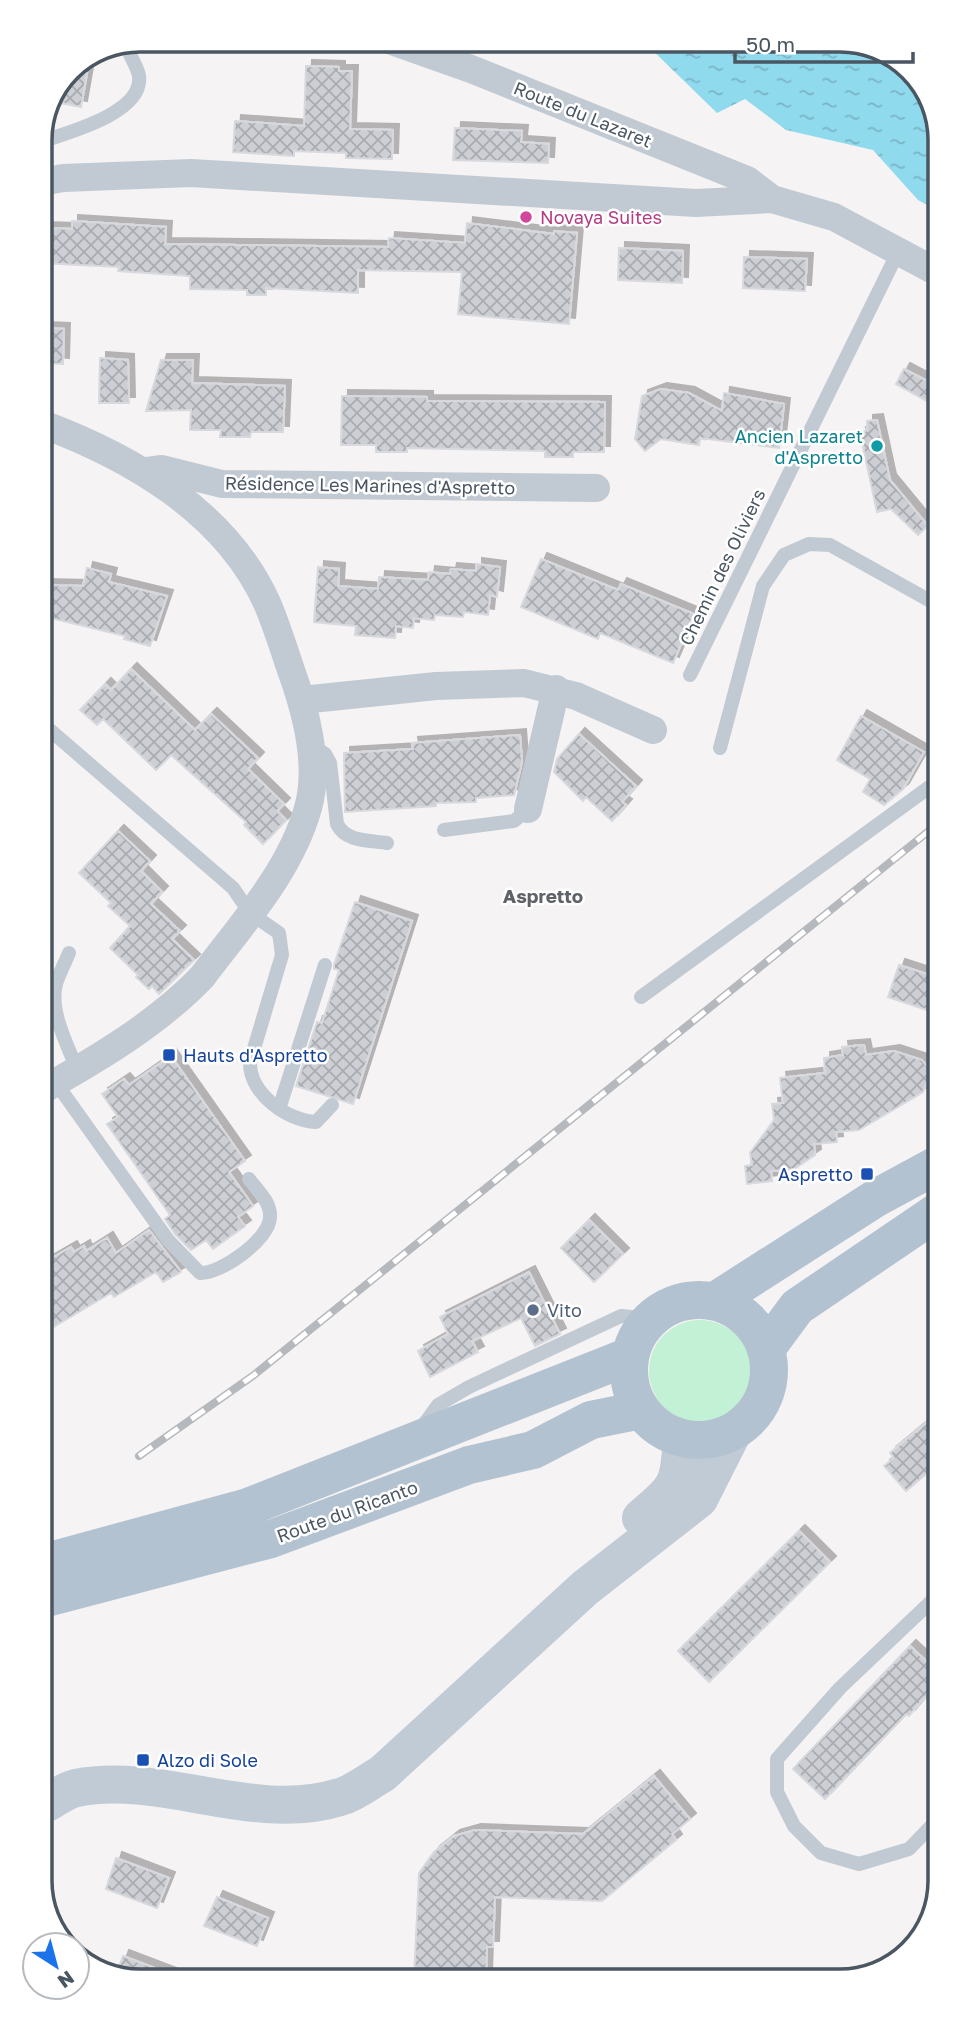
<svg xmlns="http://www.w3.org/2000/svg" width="980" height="2022" viewBox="0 0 980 2022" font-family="'Golos Text',sans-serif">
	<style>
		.green { fill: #c3f1d5 }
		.water { fill: url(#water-ripples) }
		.building { fill: url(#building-cross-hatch); stroke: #d7d9de; stroke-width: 2; filter: url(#shadow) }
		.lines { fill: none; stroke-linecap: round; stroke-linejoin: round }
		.service { stroke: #c1cad2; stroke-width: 14 }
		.minor { stroke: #c1cad2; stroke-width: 28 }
		.secondary { stroke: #c1cbd6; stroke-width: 38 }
		.primary { stroke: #b3c2d1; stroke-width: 38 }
		.rail-casing { stroke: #b5b8bd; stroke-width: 8 }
		.rail { stroke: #fff; stroke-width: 5; stroke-dasharray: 16; stroke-linecap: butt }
		.hotel-dot { fill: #d1479c; stroke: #fff; stroke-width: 2.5 }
		.culture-dot { fill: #0f9aa8; stroke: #fff; stroke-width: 2.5 }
		.transit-dot { fill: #1a4fb4; stroke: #fff; stroke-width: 2.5 }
		.service-dot { fill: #5c6f8a; stroke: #fff; stroke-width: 2.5 }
		.labels { text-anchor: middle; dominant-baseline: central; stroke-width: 5; stroke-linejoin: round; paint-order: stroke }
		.street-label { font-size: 18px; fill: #4a5661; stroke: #fff }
		.hotel-label { font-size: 18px; fill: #b23c85; stroke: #fff; text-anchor: start }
		.culture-label { font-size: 18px; fill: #0d838f; stroke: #fff; text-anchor: end }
		.transit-label { font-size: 18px; fill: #164399; stroke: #fff; text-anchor: start }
		.service-label { font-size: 18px; fill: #4e5e75; stroke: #fff; text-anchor: start }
		.neighbourhood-label { font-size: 19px; font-weight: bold; fill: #5f6368; stroke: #fff }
		.rim { fill: none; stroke: #4a5661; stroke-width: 3.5 }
	</style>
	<defs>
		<pattern id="water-ripples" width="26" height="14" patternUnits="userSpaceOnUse" patternTransform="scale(1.75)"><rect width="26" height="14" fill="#90daee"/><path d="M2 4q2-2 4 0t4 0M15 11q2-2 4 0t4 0" fill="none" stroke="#78b4c4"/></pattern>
		<pattern id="building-cross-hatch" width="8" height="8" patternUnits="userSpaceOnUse" patternTransform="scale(1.75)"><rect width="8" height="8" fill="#cdcfd5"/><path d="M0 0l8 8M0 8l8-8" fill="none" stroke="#a8abb0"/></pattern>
		<filter id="shadow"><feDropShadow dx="6" dy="-6" stdDeviation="0" flood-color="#0004"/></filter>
	</defs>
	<rect width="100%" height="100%" fill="#f5f3f3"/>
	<path class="green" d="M649 1371a51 51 0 1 1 102 0a51 51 0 1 1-102 0Z"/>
	<path class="water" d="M642 40H847L900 61 932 102 933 208 918 200 873 150 786 130 745 99 717 113Z"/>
	<path class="building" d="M306 66 339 67V71H352L350 129 393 130 392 159 346 158V153L294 151V156L233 152 235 121 304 126Z
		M69 70 87 73 81 107 55 102Z
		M455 128 522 131 521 142 549 144 548 163 453 160Z
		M72 221 166 227 165 244 388 247 389 238 465 243 467 223 554 234V231L577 233 569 324 458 314 462 272 358 270V293L266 288V295H247V290L190 289V276L118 271 119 267 41 263V228L72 229Z
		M619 248 683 251 682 283 618 280Z
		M744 257 807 259 805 291 743 288Z
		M41 328 64 329 63 364 41 363Z
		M100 358 128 360 129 403H99Z
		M161 360H193L192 383 285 386 283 432H251L250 437H220L221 430H190L191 410 146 411Z
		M904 369 933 384 934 405 896 384Z
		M661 389 689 393 722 411 724 393 784 404 779 448 700 438 699 445 661 439 645 451 635 439 642 396Z
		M342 396 427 397V401L605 402 604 452H573V457H545V451L407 448V452H376V445H341Z
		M877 420 890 480 928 526 918 535 891 509 877 512 860 433 867 430V421Z
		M541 559 618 590 621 584 694 614 673 663 600 633 598 639 521 607Z
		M476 564 500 567 497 597 490 595 488 615 464 612 463 617 435 615 434 620 414 618 413 628 396 626 395 638 355 635 356 626 314 622 318 567 339 569 338 586 378 589 379 577 428 580 429 572 450 574 451 569 476 571Z
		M87 568 111 574 109 582 167 596 150 646 124 639 125 636 42 616V585L83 586Z
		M131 669 195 730 211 714 258 758 248 769 284 804 277 811 286 820 263 844 244 825 246 822 171 755 156 770 103 719 97 725 80 710 105 684 111 690Z
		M861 716 924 752 903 789 884 805 863 792 870 779 837 760Z
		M579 734 636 786 622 802 626 805 612 821 586 797 583 801 554 772 557 759Z
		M520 735 522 762 514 795 476 798V802L436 803V806L345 812 344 753 413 749 412 743Z
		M118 831 150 861 141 871 162 892 151 904 180 931 172 939 194 960 159 994 152 986 149 989 136 977 138 975 110 948 130 926 108 906 111 903 79 873Z
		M355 902 412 921 353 1104 296 1086 317 1022 322 1023 339 970 334 969V965Z
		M899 965 936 977V1013L888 997Z
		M864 1045 866 1055 894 1051 922 1060 931 1072 923 1092 859 1130 836 1132 837 1142 814 1144 815 1155 794 1169 771 1171 772 1181 747 1184 745 1166 752 1165 750 1153 774 1120 772 1104 783 1103 780 1078 825 1073 824 1058 843 1055 842 1047Z
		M171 1056 245 1161 229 1172 253 1206 238 1217 245 1226 213 1249 206 1240 191 1250 175 1234 165 1219 170 1215 107 1124 118 1117 102 1094 124 1079 129 1085Z
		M589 1220 623 1254 594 1282 561 1248Z
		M149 1230 181 1272 163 1282 156 1272 114 1297 111 1293 45 1332V1262L71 1247 74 1252 84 1246 86 1251 107 1238 116 1253Z
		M529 1272 560 1334 535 1346 521 1318 472 1341 478 1352 430 1377 418 1351 448 1334 440 1317Z
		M938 1413V1464L906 1491 884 1466 894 1458 890 1453Z
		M799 1531 830 1562 709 1682 678 1651Z
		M910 1646 939 1673V1680L909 1716 906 1714 825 1799 793 1769Z
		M654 1776 690 1819 672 1834 676 1840 602 1901 495 1897 493 1947H487L486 1978 414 1979 419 1873 434 1852 454 1836 475 1830 583 1834Z
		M116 1858 169 1878 157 1908 106 1889Z
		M217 1897 268 1918 257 1946 204 1926Z
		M123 1956 186 1980 185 1981 133 1982 116 1975Z"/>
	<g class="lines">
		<path class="service" d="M40 142C67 133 144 113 139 76 137 65 129 56 127 46
			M690 675 899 250
			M43 724 233 888 250 913 279 933 282 955 250 1062C249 1093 287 1121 316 1122L332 1105
			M311 745 325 754 330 763 337 824C346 842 368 840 387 843
			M720 748 763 586 784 555 809 544 830 545 934 603
			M444 830 514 821 528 809
			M69 953C65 963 59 974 56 984 49 1011 67 1044 77 1069
			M641 997 935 783
			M56 1083 168 1240 200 1273C221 1274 270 1239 270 1217 271 1202 257 1190 249 1179
			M279 1109 325 965
			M422 1427 438 1405 469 1387 621 1316 651 1319
			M939 1594 840 1688 777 1759V1792L794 1826 821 1853 859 1864 909 1849 939 1818"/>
		<path class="minor" d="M389 40 471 69 747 180 772 199 834 217 933 270
			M41 182 63 178 191 173 696 203 772 199
			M42 424C131 457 226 512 267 603 277 626 284 650 292 673 306 712 320 766 308 808 290 872 241 925 202 977 158 1023 99 1058 44 1089
			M147 471 162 469 222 484 596 488
			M302 700 436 686 524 683 576 696 653 730
			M528 809 556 689"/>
		<path class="secondary" d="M641 1518C678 1486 678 1488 682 1439
			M47 1803C56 1798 66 1790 76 1788 164 1771 253 1824 340 1797 355 1793 369 1781 382 1774L585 1588 699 1499 733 1432"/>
		<path class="primary" d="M629 1370a70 70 0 1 1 140 0a70 70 0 1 1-140 0Z
			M715 1301 876 1198 937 1165
			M766 1349 797 1307 937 1212
			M46 1562 248 1507 630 1356
			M46 1598 271 1539 469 1465 533 1450 591 1420 641 1410"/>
		<defs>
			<path id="rail" d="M139 1456 254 1375 935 826"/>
		</defs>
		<use href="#rail" class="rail-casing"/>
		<use href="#rail" class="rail"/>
	</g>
	<circle class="hotel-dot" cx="526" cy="217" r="7"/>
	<circle class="culture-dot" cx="877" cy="446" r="7"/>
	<g class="transit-dot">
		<rect x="162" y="1048" width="14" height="14" rx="3.5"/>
		<rect x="860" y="1167" width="14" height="14" rx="3.5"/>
		<rect x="136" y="1753" width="14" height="14" rx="3.5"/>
	</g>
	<circle class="service-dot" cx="533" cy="1310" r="7"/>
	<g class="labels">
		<g class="street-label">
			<text transform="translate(583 114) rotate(22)">Route du Lazaret</text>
			<text transform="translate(370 485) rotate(1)">Résidence Les Marines d'Aspretto</text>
			<text transform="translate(722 567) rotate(-64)">Chemin des Oliviers</text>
			<text transform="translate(347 1511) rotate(-20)">Route du Ricanto</text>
		</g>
		<g class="hotel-label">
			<text x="540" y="217">Novaya Suites</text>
		</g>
		<g class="culture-label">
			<text x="863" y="436">Ancien Lazaret<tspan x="863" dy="21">d'Aspretto</tspan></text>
		</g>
		<g class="transit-label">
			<text x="183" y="1055">Hauts d'Aspretto</text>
			<text x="853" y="1174" text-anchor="end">Aspretto</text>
			<text x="157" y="1760">Alzo di Sole</text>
		</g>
		<g class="service-label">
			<text x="547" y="1310">Vito</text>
		</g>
		<g class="neighbourhood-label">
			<text x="543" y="895">Aspretto</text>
		</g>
	</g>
	<path d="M0 0H980V2022H0ZM140 52H840A88 88 0 0 1 928 140V1881A88 88 0 0 1 840 1969H140A88 88 0 0 1 52 1881V140A88 88 0 0 1 140 52Z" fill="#fff" fill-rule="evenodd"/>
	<path class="rim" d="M140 52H840A88 88 0 0 1 928 140V1881A88 88 0 0 1 840 1969H140A88 88 0 0 1 52 1881V140A88 88 0 0 1 140 52Z"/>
	<g transform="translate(56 1966) rotate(144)"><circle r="33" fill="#ffffff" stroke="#b7bbc0" stroke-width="2"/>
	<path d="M0-5L12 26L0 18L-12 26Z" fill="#1a73e8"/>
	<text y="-10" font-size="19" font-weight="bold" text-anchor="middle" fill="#4a5661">N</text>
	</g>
	<path d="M735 52v10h178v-10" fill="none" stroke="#4a5661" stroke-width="3.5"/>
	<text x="746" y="52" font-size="21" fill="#4a5661" stroke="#ffffff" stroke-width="5" paint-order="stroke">50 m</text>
</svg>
